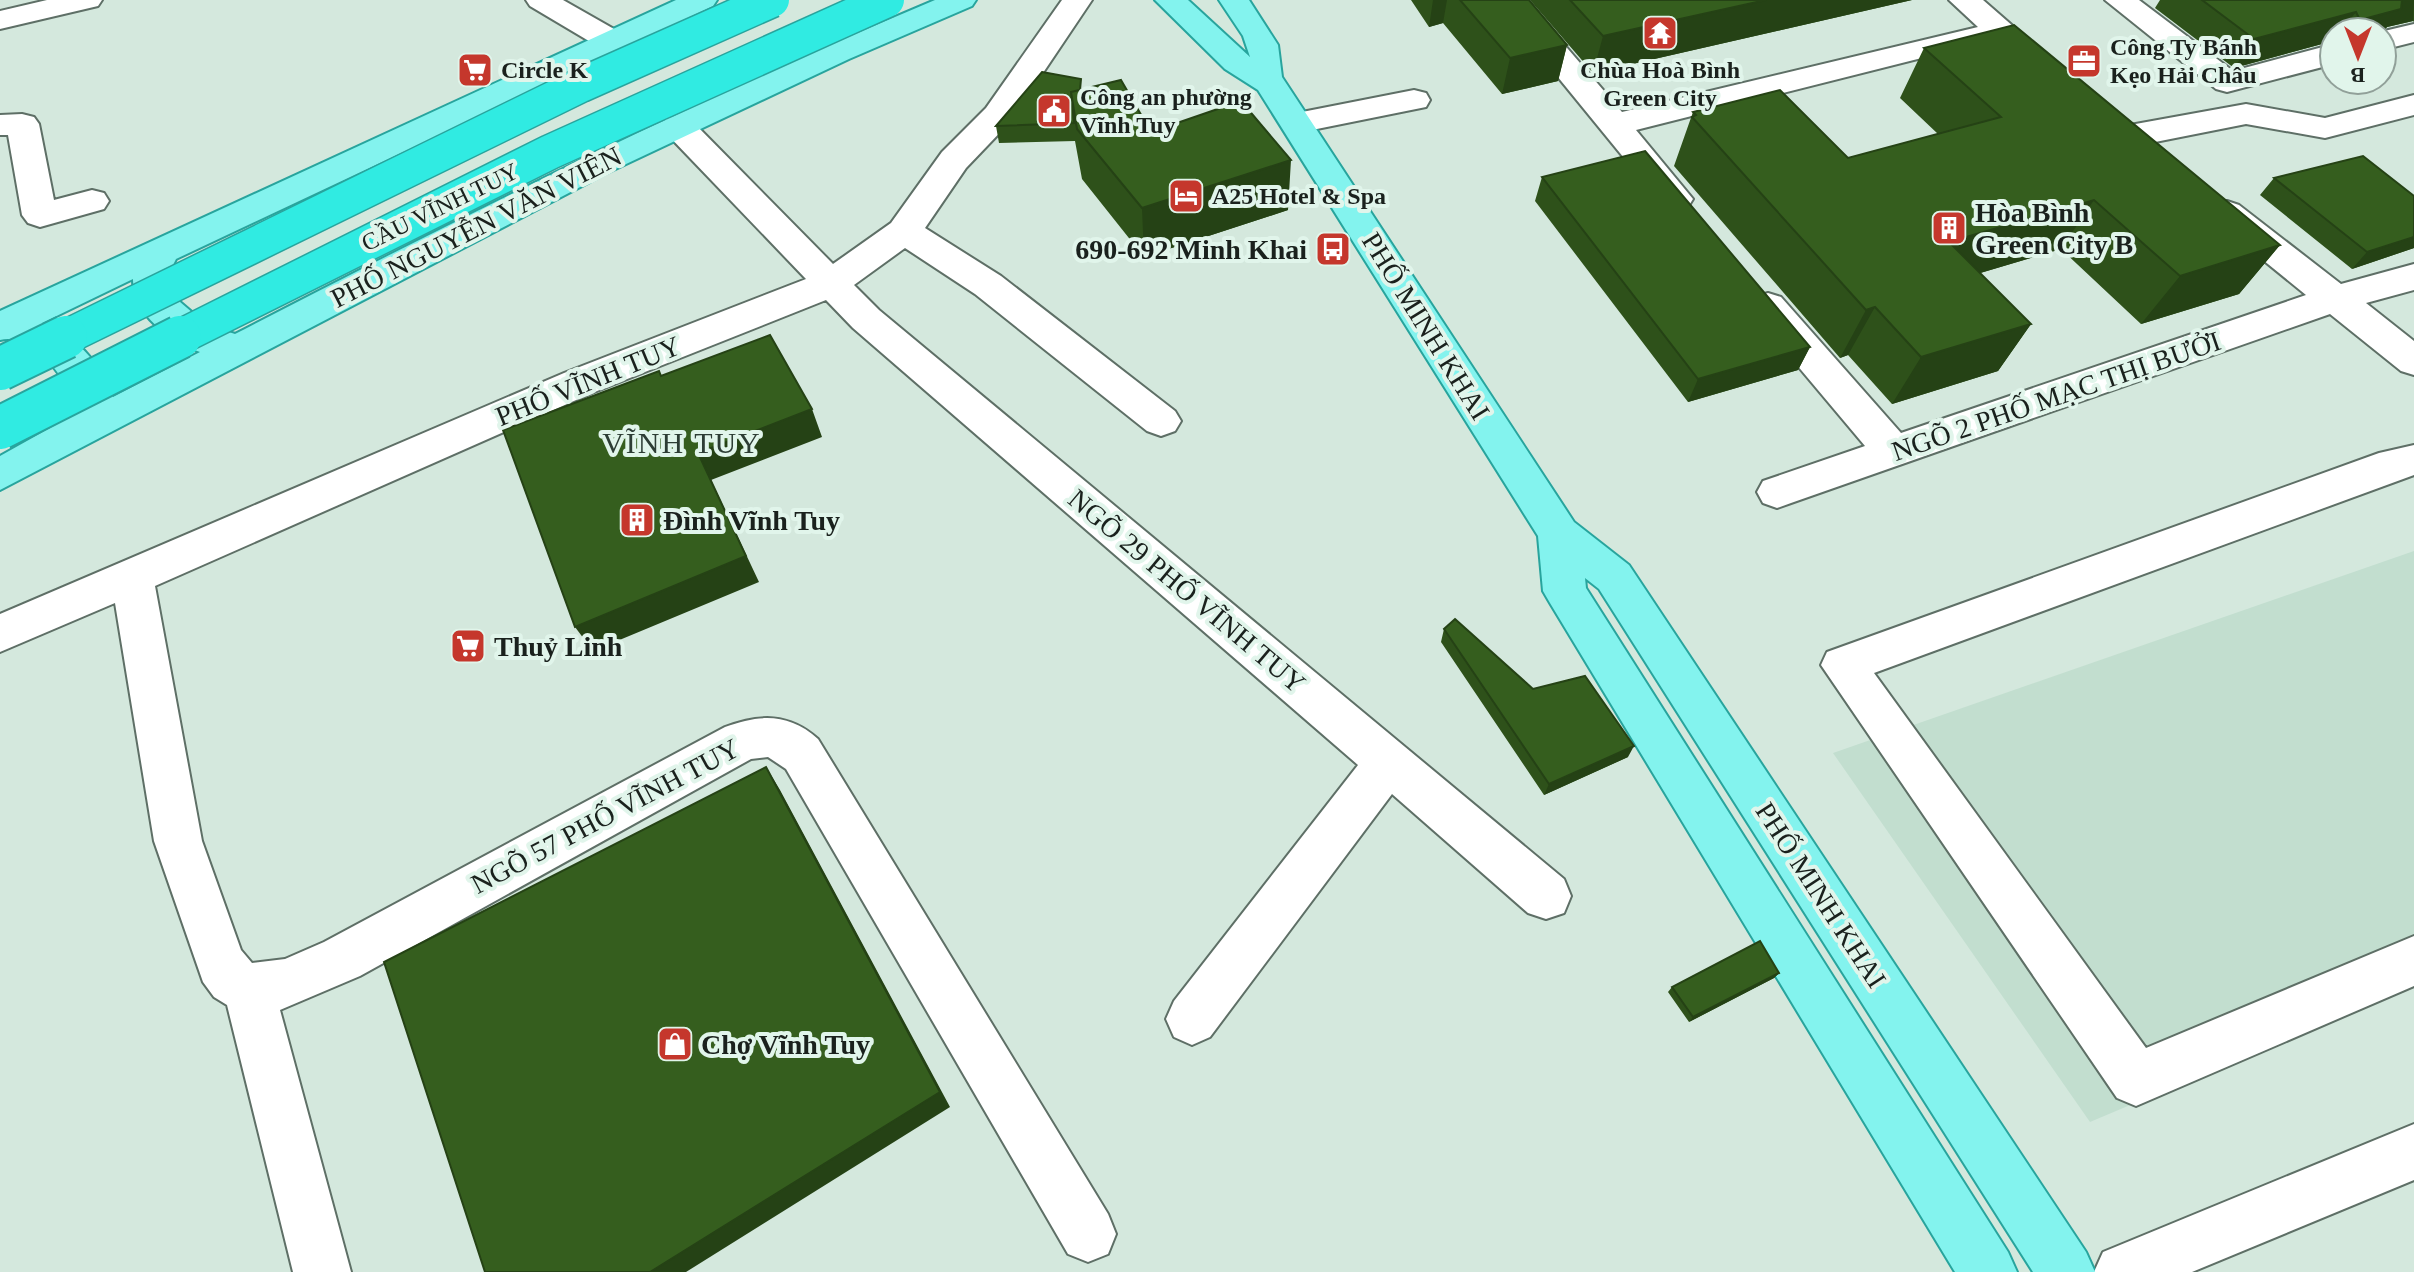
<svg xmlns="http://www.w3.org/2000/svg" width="2414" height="1272" viewBox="0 0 2414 1272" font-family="Georgia,serif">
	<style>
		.built { fill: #c2decf }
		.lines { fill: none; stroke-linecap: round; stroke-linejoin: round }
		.minor-casing { stroke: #5e6f66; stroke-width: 4 }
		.major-casing { stroke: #28a49d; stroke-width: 4 }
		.minor { fill: #fff; fill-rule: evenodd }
		.major { fill: #83f3ee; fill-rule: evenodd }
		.highway-bridge-far1-casing { stroke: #28a49d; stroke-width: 37; stroke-linecap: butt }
		.highway-bridge-casing { stroke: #28a49d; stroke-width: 46; stroke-linecap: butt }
		.highway-bridge-far1 { stroke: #30ebe2; stroke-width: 34 }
		.highway-bridge { stroke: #30ebe2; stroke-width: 42 }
		.wall { fill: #2e511a }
		.shaded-wall { fill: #254215 }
		.building { fill: #355e1e; stroke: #254215; stroke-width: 2 }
		.labels { text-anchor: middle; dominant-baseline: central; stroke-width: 8; stroke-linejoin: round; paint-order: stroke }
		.far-poi-label { font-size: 24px; font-weight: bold; fill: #1a211d; stroke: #e1f5eb; text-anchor: start }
		.far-street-label { font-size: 24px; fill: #1a211d; stroke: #e1f5eb }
		.poi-label { font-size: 28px; font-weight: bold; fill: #1a211d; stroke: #e1f5eb; text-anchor: start }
		.street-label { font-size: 28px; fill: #1a211d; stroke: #e1f5eb }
		.neighbourhood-label { font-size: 30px; letter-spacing: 2px; fill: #2d3d35; stroke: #e1f5eb }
	</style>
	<rect width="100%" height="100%" fill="#d4e8dd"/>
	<path class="built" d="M2414 551V985L2090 1122 1833 753Z"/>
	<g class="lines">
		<defs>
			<path id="minor" d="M47 0H102L98 6 0 29V11Z
				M526 0H563L621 33 626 40 621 47H599L530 6Z
				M1062 0H1092L1010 122 966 168 925 228 1001 276 1175 411 1181 421 1175 431 1161 436 1147 431 975 294 905 248 854 285 879 310 1564 879 1571 896 1564 913 1546 919 1528 913 1392 794 1210 1037 1192 1045 1174 1037 1166 1019 1174 1001 1358 765 853 328 826 300 592 393 155 586 202 841 241 950 252 963 285 959 324 942 725 727C760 714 789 713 818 739L1108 1214 1116 1234 1108 1254 1088 1262 1068 1254 786 769 768 757 751 759 360 976 280 1010 351 1272H293L227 1005 214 997 203 982 154 841 115 603 0 652V614L564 373 806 279 666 133 661 126 666 119 678 116 690 119 833 264 891 223 942 152 986 108Z
				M1495 0H1526L1622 112 1978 27 1949 0H1983L2061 68 2056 75C2030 81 2011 56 1993 40L1636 130 1693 199 1688 207 1676 210 1664 207Z
				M2105 0H2139L2233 71 2334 44V64L2227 92 2216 89Z
				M2414 24V42L2382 50 2380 32Z
				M1414 90 1426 93 1430 100 1426 107 1297 133 1285 130 1280 123 1285 116 1297 113Z
				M2414 95V115L2325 138 2246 124 2130 147 2118 143 2113 136 2118 129 2130 125 2246 104 2325 118Z
				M22 114 34 117 39 124 54 200 92 190 104 193 109 201 104 209 40 227 28 223 22 215 8 135H0V115Z
				M2227 201 2239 205 2341 284 2414 264V290L2366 303 2414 341V375L2401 371 2330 314 1791 503 1777 508 1763 503 1757 492 1763 481 1865 446 1755 315 1750 306 1755 297 1768 293 1781 297 1901 433 2306 295 2215 221 2210 213 2215 205Z
				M2414 445V475L1874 673 2146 1048 2414 936V986L2136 1106 2117 1098 1821 665 1827 652 2379 453Z
				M2414 1124V1180L2192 1272H2094L2103 1252Z"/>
			<path id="major" d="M676 0H717L713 6 176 259 170 271 173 296 207 325 235 334C465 215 696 100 935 0H976L972 6 849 59 607 173 0 490V456L77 413C72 385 35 331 0 340V311ZM133 279C132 314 171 342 200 352L113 397C100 363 77 336 42 323Z
				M1155 0H1188L1250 57 1243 36 1219 0H1249L1278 45 1282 77 1574 522 1629 565 2086 1252 2095 1272H2033L1599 589 1585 578 1586 588 2008 1252 2017 1272H1955L1550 603 1543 591 1538 536 1258 90 1225 69Z"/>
		</defs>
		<use href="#minor" class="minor-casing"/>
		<use href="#major" class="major-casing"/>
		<use href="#minor" class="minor"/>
		<use href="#major" class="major"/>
		<defs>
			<path id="highway-bridge-far1" d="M62 339 581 85 772 0
				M176 339 550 152 887 0"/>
			<path id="highway-bridge" d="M0 369 66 337
				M0 428 180 337"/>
		</defs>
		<use href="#highway-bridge-far1" class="highway-bridge-far1-casing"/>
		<use href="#highway-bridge" class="highway-bridge-casing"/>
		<use href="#highway-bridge-far1" class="highway-bridge-far1"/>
		<use href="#highway-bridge" class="highway-bridge"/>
	</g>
	<path class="wall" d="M1411 0H1529L1567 45 1558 81 1502 94 1443 23 1429 27Z
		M1530 0H1912L1593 73Z
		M2160 0H2414V22L2413 21 2387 27 2382 33V32H2334V43L2333 41 2234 68 2155 8Z
		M1924 48 2280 245 2239 294 2141 324 2061 249 1980 273 2031 324 1998 371 1892 404 1848 355 1840 358 1674 166 1693 112 1848 158 1938 134 1900 98Z
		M1082 89 1151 132 1288 210 1144 257 1082 179 1075 141 999 143 996 126Z
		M1542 177 1810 347 1798 370 1688 402 1535 201Z
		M2274 178 2414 248 2352 269 2260 195Z
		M1444 629 1533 689 1628 757 1544 795 1441 642Z
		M1779 973 1774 978 1689 1022 1668 992 1672 987Z"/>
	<path class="shaded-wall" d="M1433 0H1447L1443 23 1429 27Z
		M1766 0H1912L1593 73 1603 36Z
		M2402 0H2414L2413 21 2387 27 2382 33V32H2350L2360 20Z
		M2356 12 2340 32H2334L2333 41 2234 68 2254 39Z
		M1567 45 1558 81 1502 94 1510 58Z
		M1291 160 1288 210 1144 257 1142 208Z
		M2094 200 2061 249 1920 291 1949 242Z
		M2414 237V248L2352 269 2367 252Z
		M2280 245 2239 294 2141 324 2180 276Z
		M1875 307 1848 355 1840 358 1866 310Z
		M2031 324 1998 371 1892 404 1921 357Z
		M1810 347 1798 370 1688 402 1698 379Z
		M812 409 822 437 711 480 759 582 593 651 575 627 698 453Z
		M1634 746 1628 757 1544 795 1549 784Z
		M766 767 780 790 950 1107 686 1272H650Z
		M1779 973 1774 978 1689 1022 1693 1017Z"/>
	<path class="building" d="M1460 0H1529L1567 45 1510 58Z
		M1570 0H1766L1603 36Z
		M2202 0H2402L2401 9 2360 20 2356 12 2254 39Z
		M2014 25 2280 245 2180 276 2094 200 1949 242 2031 324 1921 357 1875 307 1866 310 1692 117 1696 115 1693 112 1780 90 1848 158 2001 117 1924 48Z
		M1042 72 1081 79 1080 90 1071 92 1074 123 996 126Z
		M1121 80 1151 132 1241 101 1291 160 1142 208 1077 129 1071 92Z
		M1645 151 1810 347 1698 379 1542 177Z
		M2363 156 2414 196V237L2367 252 2274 178Z
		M770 335 812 409 698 453 746 556 575 627 503 430 659 371 661 376Z
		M1455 619 1533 689 1585 676 1634 746 1549 784 1444 629Z
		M766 767 940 1092 650 1272H485L384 962Z
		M1760 941 1779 973 1693 1017 1672 987Z"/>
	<defs>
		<symbol id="temple-square" viewBox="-11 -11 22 22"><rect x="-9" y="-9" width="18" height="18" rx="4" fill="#c5372c" stroke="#e1f5eb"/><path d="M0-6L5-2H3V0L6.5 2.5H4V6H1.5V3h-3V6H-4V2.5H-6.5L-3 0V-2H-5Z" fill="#fff"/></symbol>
		<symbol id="office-square" viewBox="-11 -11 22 22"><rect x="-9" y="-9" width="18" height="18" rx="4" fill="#c5372c" stroke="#e1f5eb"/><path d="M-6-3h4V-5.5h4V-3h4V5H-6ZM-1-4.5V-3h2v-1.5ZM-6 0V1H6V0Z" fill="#fff"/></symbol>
		<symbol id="supermarket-square" viewBox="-11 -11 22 22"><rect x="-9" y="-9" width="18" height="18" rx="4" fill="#c5372c" stroke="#e1f5eb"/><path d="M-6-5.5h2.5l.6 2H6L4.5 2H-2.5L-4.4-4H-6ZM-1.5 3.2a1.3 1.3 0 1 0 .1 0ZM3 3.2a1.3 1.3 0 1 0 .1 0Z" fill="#fff"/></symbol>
		<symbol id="civic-square" viewBox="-11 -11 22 22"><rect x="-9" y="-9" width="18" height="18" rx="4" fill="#c5372c" stroke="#e1f5eb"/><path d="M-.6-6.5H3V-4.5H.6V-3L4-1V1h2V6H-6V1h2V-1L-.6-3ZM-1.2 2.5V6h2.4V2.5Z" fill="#fff"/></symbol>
		<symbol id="hotel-square" viewBox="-11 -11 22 22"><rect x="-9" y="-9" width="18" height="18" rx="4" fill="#c5372c" stroke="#e1f5eb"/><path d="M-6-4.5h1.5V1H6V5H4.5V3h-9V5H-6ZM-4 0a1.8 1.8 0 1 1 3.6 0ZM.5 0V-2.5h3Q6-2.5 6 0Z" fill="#fff"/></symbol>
		<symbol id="building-square" viewBox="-11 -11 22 22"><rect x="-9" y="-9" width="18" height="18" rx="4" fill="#c5372c" stroke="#e1f5eb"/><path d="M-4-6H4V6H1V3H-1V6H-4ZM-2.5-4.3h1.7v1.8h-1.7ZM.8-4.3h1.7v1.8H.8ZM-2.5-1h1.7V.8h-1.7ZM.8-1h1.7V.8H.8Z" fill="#fff"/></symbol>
		<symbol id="bus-square" viewBox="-11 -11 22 22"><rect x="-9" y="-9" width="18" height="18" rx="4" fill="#c5372c" stroke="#e1f5eb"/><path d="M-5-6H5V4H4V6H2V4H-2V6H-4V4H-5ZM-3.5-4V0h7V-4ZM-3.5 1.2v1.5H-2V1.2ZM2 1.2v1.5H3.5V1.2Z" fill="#fff"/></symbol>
		<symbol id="shop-square" viewBox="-11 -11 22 22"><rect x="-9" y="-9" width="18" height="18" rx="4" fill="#c5372c" stroke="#e1f5eb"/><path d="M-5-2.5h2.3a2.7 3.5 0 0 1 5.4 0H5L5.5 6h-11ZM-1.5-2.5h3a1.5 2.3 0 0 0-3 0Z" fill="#fff"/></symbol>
	</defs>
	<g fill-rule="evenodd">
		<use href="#temple-square" x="1640" y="13" width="40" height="40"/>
		<use href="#office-square" x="2064" y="41" width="40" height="40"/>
		<use href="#supermarket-square" x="455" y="50" width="40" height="40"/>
		<use href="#civic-square" x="1034" y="91" width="40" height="40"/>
		<use href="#hotel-square" x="1166" y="176" width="40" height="40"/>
		<use href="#building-square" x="1929" y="208" width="40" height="40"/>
		<use href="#bus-square" x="1313" y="229" width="40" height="40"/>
		<use href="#building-square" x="617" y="500" width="40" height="40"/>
		<use href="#supermarket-square" x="448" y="626" width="40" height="40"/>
		<use href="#shop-square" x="655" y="1024" width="40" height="40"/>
	</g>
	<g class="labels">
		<g class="far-poi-label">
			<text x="2110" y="47">Công Ty Bánh<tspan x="2110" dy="28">Kẹo Hải Châu</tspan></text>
			<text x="501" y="70">Circle K</text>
			<text x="1660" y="70" text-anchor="middle">Chùa Hoà Bình<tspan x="1660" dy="28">Green City</tspan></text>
			<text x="1080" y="97">Công an phường<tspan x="1080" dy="28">Vĩnh Tuy</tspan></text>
			<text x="1212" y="196">A25 Hotel &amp; Spa</text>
		</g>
		<g class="far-street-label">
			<text transform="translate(440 207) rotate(-26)">CẦU VĨNH TUY</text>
		</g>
		<g class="poi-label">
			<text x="1975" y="212">Hòa Bình<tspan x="1975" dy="32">Green City B</tspan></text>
			<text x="1307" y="249" text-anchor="end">690-692 Minh Khai</text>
			<text x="663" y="520">Đình Vĩnh Tuy</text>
			<text x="494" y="646">Thuỷ Linh</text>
			<text x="701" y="1044">Chợ Vĩnh Tuy</text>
		</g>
		<g class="street-label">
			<text transform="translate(476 227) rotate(-27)">PHỐ NGUYỄN VĂN VIÊN</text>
			<text transform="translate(1426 326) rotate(58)">PHỐ MINH KHAI</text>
			<text transform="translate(588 381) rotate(-22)">PHỐ VĨNH TUY</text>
			<text transform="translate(2056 396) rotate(-19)">NGÕ 2 PHỐ MẠC THỊ BƯỞI</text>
			<text transform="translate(1187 591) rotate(40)">NGÕ 29 PHỐ VĨNH TUY</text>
			<text transform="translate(605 816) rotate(-28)">NGÕ 57 PHỐ VĨNH TUY</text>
			<text transform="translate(1821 895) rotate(57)">PHỐ MINH KHAI</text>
		</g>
		<g class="neighbourhood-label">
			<text x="682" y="442">VĨNH TUY</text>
		</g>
	</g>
	<g transform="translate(2358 56) rotate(180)"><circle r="38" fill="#e1f5eb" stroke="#91a099" stroke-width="2"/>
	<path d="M0-6L14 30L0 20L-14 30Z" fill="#c5372c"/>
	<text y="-12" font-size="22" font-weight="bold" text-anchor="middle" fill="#1a211d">B</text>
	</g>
</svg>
